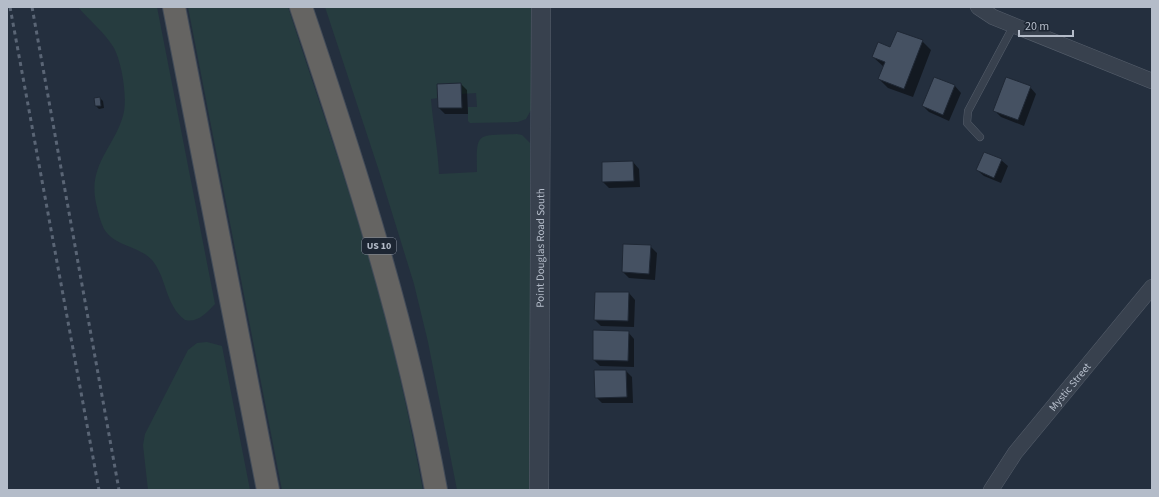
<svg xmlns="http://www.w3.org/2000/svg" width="1159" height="497" viewBox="0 0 1159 497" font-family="'Source Sans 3',sans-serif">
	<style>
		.green { fill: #263c3f }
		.shadow { fill: #0007 }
		.building { fill: #455162; stroke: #1f2835 }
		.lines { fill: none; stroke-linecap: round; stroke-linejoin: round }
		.service-casing { stroke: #565f6c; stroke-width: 8 }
		.minor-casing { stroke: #565f6c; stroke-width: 16 }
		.tertiary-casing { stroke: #565f6c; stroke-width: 20 }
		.trunk-casing { stroke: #434c59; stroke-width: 24 }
		.service { stroke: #38414e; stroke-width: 7 }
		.minor { stroke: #38414e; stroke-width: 15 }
		.tertiary { stroke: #38414e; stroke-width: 19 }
		.trunk { stroke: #656462; stroke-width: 22 }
		.rail { stroke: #5a6575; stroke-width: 3; stroke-dasharray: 4 4; stroke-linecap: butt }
		.labels { text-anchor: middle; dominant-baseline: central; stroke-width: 3.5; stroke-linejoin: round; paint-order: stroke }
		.shield { fill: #1d2633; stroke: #878f9c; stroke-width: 1 }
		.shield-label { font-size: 10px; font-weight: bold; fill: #b4bcc9 }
		.street-label { font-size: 11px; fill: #b4bcc9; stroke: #1d2633 }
	</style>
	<rect width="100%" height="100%" fill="#242f3e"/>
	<path class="green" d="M78 7H157L215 304C206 313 198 323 185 320 165 305 167 278 152 260 138 245 115 247 104 229 100 221 98 212 96 203 88 165 113 149 123 116 128 99 122 63 114 48 105 33 89 20 78 7Z
		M188 7H288C318 100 351 192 377 286 396 354 410 422 423 490H282Z
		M325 7H531V110L526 119 518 122 470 123 468 121V107H477L476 93 461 94V83L437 84 438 98 431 99C433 125 438 149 439 174L477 172C476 130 477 136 517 134L522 135 530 143V490H457L428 342 414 284 380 174Z
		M207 342 222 346 250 490H148L143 445 145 434 188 350 197 343Z"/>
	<path class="shadow" d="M922 41 931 50 913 97 888 88 879 79 884 67 873 57 891 48Z
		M935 78 955 86 961 93 949 121 929 112 923 106Z
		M461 84 467 90 468 114H445L439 108 438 85Z
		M1030 87 1036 94 1024 126 1001 117 995 111Z
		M95 98H100L103 101 104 108 99 109 96 106Z
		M1001 160 1008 166 1001 183 984 176 977 170Z
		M633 162 639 169 640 187 609 188 603 182Z
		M624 245 650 246 657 253 655 280 629 278 623 272Z
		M629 293 635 300 634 327 601 326 595 320Z
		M628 332 634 339V367L600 366 594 360Z
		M626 371 632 377 633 403H602L596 397Z"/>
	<path class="building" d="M897 31 923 40 904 89 878 79 885 62 872 57 878 42 890 47Z
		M934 77 955 85 943 115 922 106Z
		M1006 77 1031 86 1018 120 993 111Z
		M461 83 462 108H438L437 84Z
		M100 97 101 106H95L94 98Z
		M984 152 1002 159 994 178 976 170Z
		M633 161 634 181 602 182V162Z
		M623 244 651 245 649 274 622 272Z
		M595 292H629L628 321 594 320Z
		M593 330 629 331 628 361 593 360Z
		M594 370H626L627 397 595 398Z"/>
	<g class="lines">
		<defs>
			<path id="service" d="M980 137 967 123 968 111 1014 25"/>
			<g id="minor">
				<path d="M978 7 993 17 1152 81"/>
				<path id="s1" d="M991 490 1015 453 1152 287"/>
			</g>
			<g id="tertiary">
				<path id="s2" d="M539 490 541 7"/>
			</g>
			<path id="trunk" d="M174 7 268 490
				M301 7C355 166 406 325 436 490"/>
		</defs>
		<use href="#service" class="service-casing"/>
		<use href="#minor" class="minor-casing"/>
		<use href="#tertiary" class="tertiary-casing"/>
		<use href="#trunk" class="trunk-casing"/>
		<use href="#service" class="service"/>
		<use href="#minor" class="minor"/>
		<use href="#tertiary" class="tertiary"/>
		<use href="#trunk" class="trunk"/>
		<path class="rail" d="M10 7 99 490
			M32 7 119 490"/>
	</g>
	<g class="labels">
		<rect class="shield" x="362" y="238" width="34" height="16" rx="3"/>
		<g class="shield-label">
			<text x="379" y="246">US 10</text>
		</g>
		<g class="street-label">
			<text stroke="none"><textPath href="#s2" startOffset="242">Point Douglas Road South</textPath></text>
			<text stroke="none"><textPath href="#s1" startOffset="130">Mystic Street</textPath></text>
		</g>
	</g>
	<rect width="1159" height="497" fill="none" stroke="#b4bcc9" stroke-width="16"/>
	<path d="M1019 30v6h54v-6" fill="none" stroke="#b4bcc9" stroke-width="2"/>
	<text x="1025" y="30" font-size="12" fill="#b4bcc9" stroke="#1d2633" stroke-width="3" paint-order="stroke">20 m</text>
</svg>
